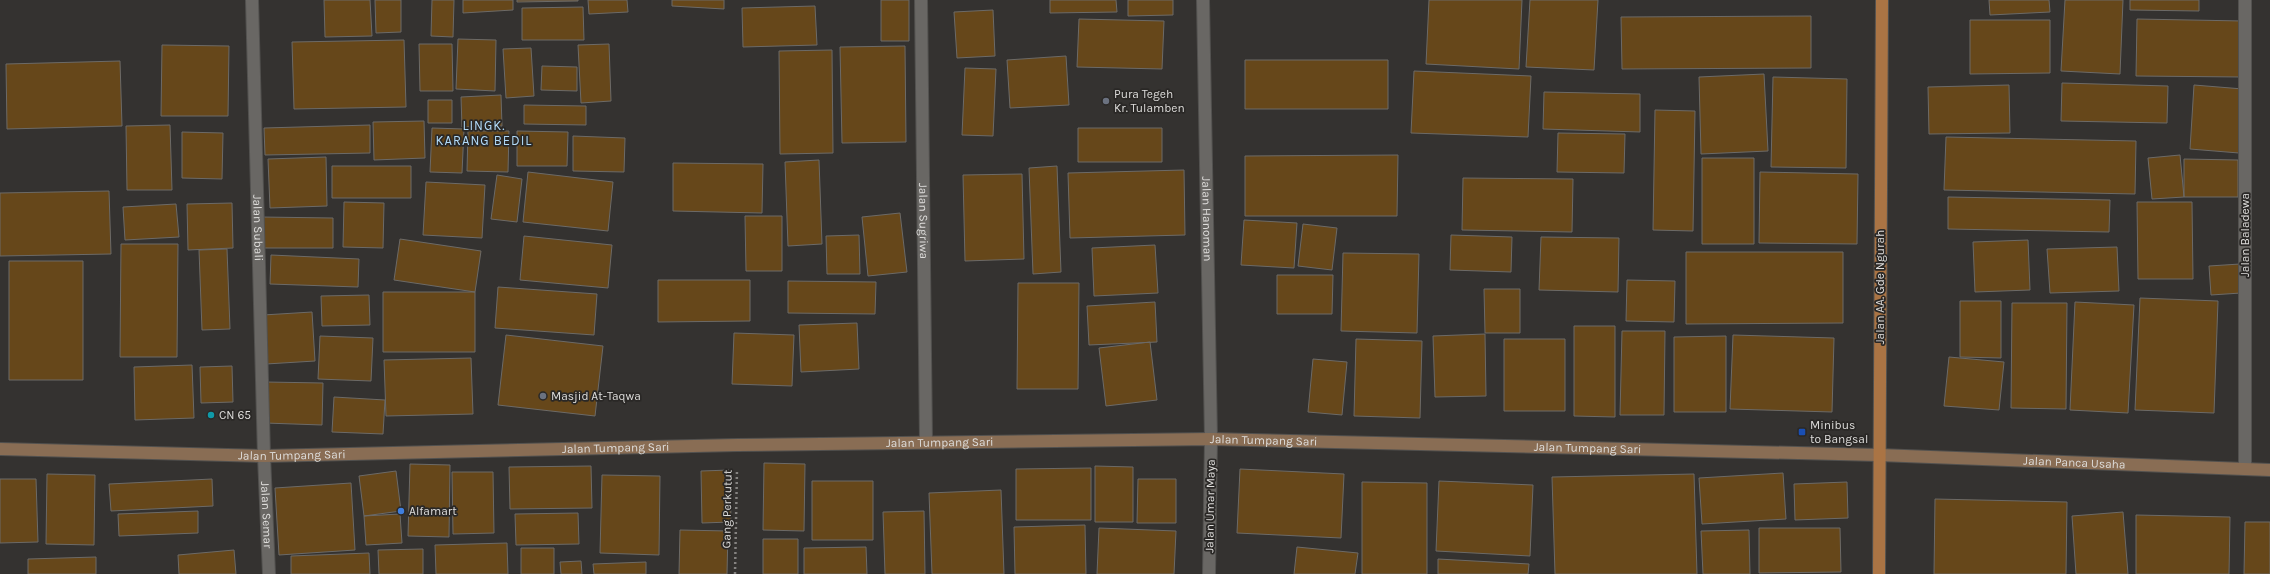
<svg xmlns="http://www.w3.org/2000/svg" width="2270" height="574" viewBox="0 0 2270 574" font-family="Karla,sans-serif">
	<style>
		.building { fill: #66471a; stroke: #6c6a67 }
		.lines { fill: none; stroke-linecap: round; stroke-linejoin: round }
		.street-casing { stroke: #52514f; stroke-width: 14 }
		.secondary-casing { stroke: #52514f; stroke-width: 14 }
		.primary-casing { stroke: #52514f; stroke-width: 14 }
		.path { stroke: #858381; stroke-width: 2.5; stroke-dasharray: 2 3; stroke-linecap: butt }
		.street { stroke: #696764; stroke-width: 12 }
		.secondary { stroke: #896d54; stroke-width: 12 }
		.primary { stroke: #aa7444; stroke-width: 12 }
		.worship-dot { fill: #6b7280; stroke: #2a2826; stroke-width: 1.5 }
		.culture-dot { fill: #0f9aa8; stroke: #2a2826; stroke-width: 1.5 }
		.transit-dot { fill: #1a4fb4; stroke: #2a2826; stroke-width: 1.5 }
		.shop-dot { fill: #3f7fe0; stroke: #2a2826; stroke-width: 1.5 }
		.labels { text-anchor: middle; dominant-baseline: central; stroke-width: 3.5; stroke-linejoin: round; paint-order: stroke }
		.poi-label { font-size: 12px; fill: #dedddb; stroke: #2a2826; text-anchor: start }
		.street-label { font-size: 12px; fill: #dedddb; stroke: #2a2826 }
		.neighbourhood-label { font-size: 13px; letter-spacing: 1px; fill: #b2dbf9; stroke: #2a2826 }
	</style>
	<rect width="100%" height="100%" fill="#343230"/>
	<path class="building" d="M324 0H370L372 36 325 37Z
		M375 0H401V32L376 33Z
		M432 0H454L453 37 431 36Z
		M463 0H513V10L463 13Z
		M517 0H578V1L517 2Z
		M588 0H627L628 12 589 14Z
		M672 0H724V9L672 6Z
		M881 0H909V41H881Z
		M1050 0H1116L1117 12 1050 13Z
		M1128 0H1173V15L1128 16Z
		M1429 0H1522L1519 69 1426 64Z
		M1530 0H1598L1594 70 1526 67Z
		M1989 0H2049L2050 12 1990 15Z
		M2065 0H2123L2120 74 2061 71Z
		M2130 0H2199V11L2130 10Z
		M815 6 817 45 743 47 742 8Z
		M583 7 584 40H522V8Z
		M993 10 995 56 957 58 954 12Z
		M1811 16V68L1622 69 1621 17Z
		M1079 19 1164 21 1162 69 1077 67Z
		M2137 19 2243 21 2242 77 2136 76Z
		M1970 20H2050V73L1970 74Z
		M458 39 496 40 495 91 456 89Z
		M404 40 406 107 294 109 292 42Z
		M419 44H452L453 91H420Z
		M609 44 611 101 581 103 578 45Z
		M162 45 229 46 228 116H161Z
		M905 46 906 142 842 143 840 47Z
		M531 48 534 96 506 98 503 49Z
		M832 50 833 153 780 154 779 51Z
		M1066 56 1069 105 1010 108 1007 60Z
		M1245 60H1388V109H1245Z
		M120 61 122 126 7 129 6 64Z
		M542 66 577 67V91L541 90Z
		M965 68 996 69 993 136 962 135Z
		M1414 71 1531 76 1528 137 1411 133Z
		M1764 74 1768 151 1701 154 1699 77Z
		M1773 77 1847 79 1846 168 1771 167Z
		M2062 83 2168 86 2167 123 2061 121Z
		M2009 85 2010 133 1929 134 1928 87Z
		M2194 85 2243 89 2239 153 2190 149Z
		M1544 92 1640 94V132L1543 129Z
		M501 95 502 126 462 127 461 97Z
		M428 100H452V123H428Z
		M524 105 586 106V125L524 124Z
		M1655 110 1695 111 1693 231 1653 230Z
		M424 121 425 158 374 160 373 122Z
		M170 125 172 190H127L126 126Z
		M370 125V153L265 155 264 128Z
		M432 128 464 129 462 173 430 172Z
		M1078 128H1162V162H1078Z
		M468 131H509L508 172 467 171Z
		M517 131 568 132 567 166H517Z
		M182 132 223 133 222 179 182 178Z
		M1558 133 1625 134 1624 173 1557 172Z
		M573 136 625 138 624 172 573 171Z
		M1946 137 2136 141 2135 194 1944 190Z
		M1398 155 1397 216H1245V156Z
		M2180 155 2184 197 2152 199 2148 158Z
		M326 157 327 206 270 208 268 159Z
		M1702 158H1754V244H1702Z
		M2184 159 2238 160V197H2184Z
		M819 160 822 244 788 246 785 162Z
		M673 163 763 164 762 213 673 211Z
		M332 166H411V198H332Z
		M1057 166 1061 272 1033 274 1029 168Z
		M1184 170 1185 235 1070 238 1068 173Z
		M528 172 613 182 608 231 523 222Z
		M1760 172 1858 174 1857 244 1759 243Z
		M1022 174 1024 259 965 261 963 175Z
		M497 175 522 179 517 222 491 219Z
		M1463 178 1573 179 1572 232 1462 230Z
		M426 182 485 185 482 238 423 235Z
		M109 191 111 254 0 256V193Z
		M1948 197 2110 200 2109 232 1948 229Z
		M344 202 384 203 383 248 343 247Z
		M2137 202H2192L2193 279H2138Z
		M232 203 233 248 188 250 187 204Z
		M176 204 179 237 125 240 123 207Z
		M900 213 907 272 868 276 862 217Z
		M745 216H782V271H746Z
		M261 217 333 218V248H261Z
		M1244 220 1297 223 1294 268 1241 265Z
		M1303 224 1337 228 1332 270 1298 266Z
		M859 235 860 274H827L826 236Z
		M1451 235 1512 237 1511 272 1450 270Z
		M524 236 612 245 608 288 520 280Z
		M1541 237 1619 238 1618 292 1539 290Z
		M400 239 481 251 475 292 394 280Z
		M2028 240 2030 290 1975 292 1973 242Z
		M121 244H178L177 357H120Z
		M1155 245 1158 293 1094 296 1092 248Z
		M2117 247 2119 291 2050 293 2047 249Z
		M227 249 230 329 202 330 199 250Z
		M1686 252H1843V323L1686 324Z
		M1343 253 1419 254 1417 333 1341 331Z
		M271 255 359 259 358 287 270 284Z
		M9 261H83V380H9Z
		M2240 264 2241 293 2211 295 2209 266Z
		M1277 275H1333L1332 314H1277Z
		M658 280H750V321L658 322Z
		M1627 280 1675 281 1674 322 1626 321Z
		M788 281 876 282 875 314 788 313Z
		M1018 283H1079L1078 389H1017Z
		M498 287 597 294 594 335 495 328Z
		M1484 289H1520V333H1485Z
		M383 292H475V352H383Z
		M369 295 370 325 322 326 321 296Z
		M2140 298 2218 301 2214 413 2135 410Z
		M1960 301H2001V358L1960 357Z
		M1155 302 1157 342 1089 345 1087 306Z
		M2075 302 2134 305 2128 413 2070 410Z
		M2012 303H2067L2066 409 2011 408Z
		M312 312 315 361 266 364 263 315Z
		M857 323 859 369 801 372 799 325Z
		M1574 326H1615V417L1574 416Z
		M1622 331H1665L1664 415H1620Z
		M734 333 794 335 792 386 732 384Z
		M1485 334 1486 396 1435 397 1433 336Z
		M506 335 603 346 595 416 498 405Z
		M1733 335 1834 338 1832 412 1730 409Z
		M320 336 373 338 371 381 318 379Z
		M1726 336V412H1674V337Z
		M1356 339 1422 341 1420 418 1354 416Z
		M1504 339H1565V411H1504Z
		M1150 342 1157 400 1106 406 1099 348Z
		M1949 357 2004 362 1999 410 1944 406Z
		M471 358 473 414 386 416 384 360Z
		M1313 359 1347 362 1342 415 1308 412Z
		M192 365 194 418 135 420 134 367Z
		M232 366 233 402 201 403 200 367Z
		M266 382 323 383 322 425 265 423Z
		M334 397 385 400 383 434 332 432Z
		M764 463 805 464 804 531 763 530Z
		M410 464 450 465 449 537 408 536Z
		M591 466 592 508 510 509 509 467Z
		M1095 466 1133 467V522H1095Z
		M1091 468V520H1016V469Z
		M1240 469 1344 474 1341 538 1237 533Z
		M730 470 731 522 702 523 701 471Z
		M396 471 401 511 364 516 359 476Z
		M452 472H493L494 533 453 534Z
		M1783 473 1786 519 1702 524 1699 478Z
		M47 474 95 475 94 545 46 544Z
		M1694 474 1697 574H1555L1552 477Z
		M602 475 660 476 659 555 600 553Z
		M0 479H36L38 542 0 543Z
		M212 479 213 506 111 511 109 484Z
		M1138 479H1176V523H1137Z
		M812 481H873V540H812Z
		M1439 481 1533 485 1530 556 1436 551Z
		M1362 482 1427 483V574H1362Z
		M1847 482 1848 518 1795 520 1794 484Z
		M351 483 355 550 279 555 275 488Z
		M1001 490 1004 574H932L929 493Z
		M1935 499 2067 502 2066 574H1934Z
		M198 511V533L119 536 118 514Z
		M924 511 925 574H885L883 512Z
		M2123 512 2128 574H2076L2072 516Z
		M578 513 579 544 516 545 515 514Z
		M400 514 402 543 366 545 364 516Z
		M2136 515 2230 517 2229 574H2136Z
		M2245 522H2270V574H2244Z
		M1085 525 1086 574H1015L1014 527Z
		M1099 528 1176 531 1174 574H1097Z
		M1759 528H1840L1841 572 1759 573Z
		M680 530 728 531 727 574H679Z
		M1749 530 1750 574H1703L1701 531Z
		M763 539H798V574H763Z
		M507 543 508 574H436L435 545Z
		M866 547 867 574H804V548Z
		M1297 547 1358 553 1355 574H1294Z
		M521 548H554V574H521Z
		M423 549V574H379L378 550Z
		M234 550 236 574H179L178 555Z
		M369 553 370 574H291V556Z
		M96 557V574H28V559Z
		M1438 559 1529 564 1528 574H1438Z
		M581 561 582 574H561L560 562Z
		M646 562V574H594L593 564Z"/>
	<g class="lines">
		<defs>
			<g id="street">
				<path id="s1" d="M252 0 264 456 269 574"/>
				<path id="s2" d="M921 0 926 441"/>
				<path id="s3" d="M1203 0 1211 439 1209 574"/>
				<path d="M2245 469V0"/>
			</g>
			<g id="secondary">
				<path id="s4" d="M0 449 264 456 737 445 1211 439 1879 455 2270 470"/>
			</g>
			<path id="primary" d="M1879 574 1882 0"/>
		</defs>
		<use href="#street" class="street-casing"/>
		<use href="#secondary" class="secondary-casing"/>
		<use href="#primary" class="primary-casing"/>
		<path class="path" d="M735 574 737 469"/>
		<use href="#street" class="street"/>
		<use href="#secondary" class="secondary"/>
		<use href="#primary" class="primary"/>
	</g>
	<g class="worship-dot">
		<circle cx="1106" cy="101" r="4"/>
		<circle cx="543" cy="396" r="4"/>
	</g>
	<circle class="culture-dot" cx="211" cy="415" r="4"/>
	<rect class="transit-dot" x="1798" y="428" width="8" height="8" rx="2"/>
	<circle class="shop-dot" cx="401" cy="511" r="4"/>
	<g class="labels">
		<g class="poi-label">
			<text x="1114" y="94">Pura Tegeh<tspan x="1114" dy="14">Kr. Tulamben</tspan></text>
			<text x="551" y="396">Masjid At-Taqwa</text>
			<text x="219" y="415">CN 65</text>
			<text x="1810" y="425">Minibus<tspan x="1810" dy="14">to Bangsal</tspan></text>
			<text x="409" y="511">Alfamart</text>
		</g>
		<g class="street-label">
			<text stroke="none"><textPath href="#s3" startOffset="219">Jalan Hanoman</textPath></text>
			<text stroke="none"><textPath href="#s2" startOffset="221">Jalan Sugriwa</textPath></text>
			<text stroke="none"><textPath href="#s1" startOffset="228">Jalan Subali</textPath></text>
			<text transform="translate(2245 235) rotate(-90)">Jalan Baladewa</text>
			<text transform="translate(1880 287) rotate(-90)">Jalan AA. Gde Ngurah</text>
			<text stroke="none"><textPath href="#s4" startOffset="1264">Jalan Tumpang Sari</textPath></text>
			<text stroke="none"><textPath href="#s4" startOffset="940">Jalan Tumpang Sari</textPath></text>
			<text stroke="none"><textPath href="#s4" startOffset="616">Jalan Tumpang Sari</textPath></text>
			<text stroke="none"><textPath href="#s4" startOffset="1588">Jalan Tumpang Sari</textPath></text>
			<text stroke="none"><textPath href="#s4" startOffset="292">Jalan Tumpang Sari</textPath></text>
			<text stroke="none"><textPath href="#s4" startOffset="2075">Jalan Panca Usaha</textPath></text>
			<text transform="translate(1210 506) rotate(-89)">Jalan Umar Maya</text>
			<text transform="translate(727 509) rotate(-89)">Gang Perkutut</text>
			<text stroke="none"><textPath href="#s1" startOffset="515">Jalan Semar</textPath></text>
		</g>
		<g class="neighbourhood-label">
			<text x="484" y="125">LINGK.<tspan x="484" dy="15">KARANG BEDIL</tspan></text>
		</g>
	</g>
</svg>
